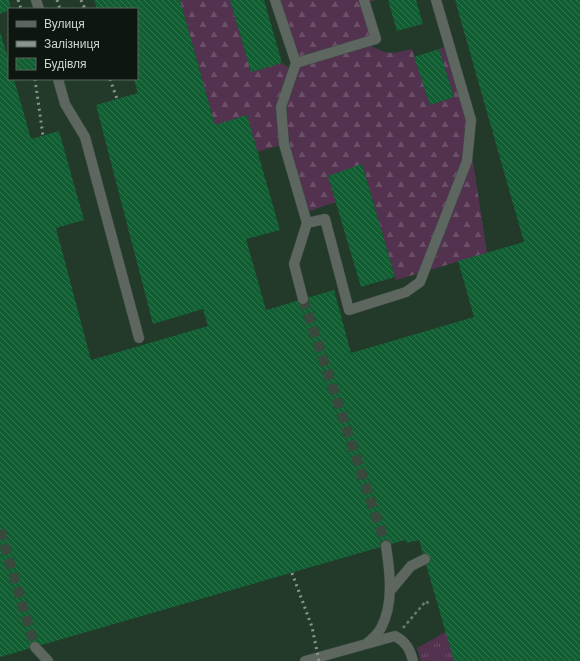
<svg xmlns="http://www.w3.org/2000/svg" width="580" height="661" viewBox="0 0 580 661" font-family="'Work Sans',sans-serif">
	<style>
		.built { fill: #233a2a; fill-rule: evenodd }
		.grass { fill: url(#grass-tufts) }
		.forest { fill: url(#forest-firs) }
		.building { fill: url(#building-back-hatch) }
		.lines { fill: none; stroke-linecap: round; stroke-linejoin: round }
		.minor-tunnel { stroke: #39493e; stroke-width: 10; stroke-dasharray: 10 5; stroke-linecap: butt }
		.minor-casing { stroke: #3b4b40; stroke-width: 11 }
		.path { stroke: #6c7a70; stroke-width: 2.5; stroke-dasharray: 3 3; stroke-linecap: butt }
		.minor { stroke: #5d665f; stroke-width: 10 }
		.rail { stroke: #89968d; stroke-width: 3; stroke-dasharray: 2 4; stroke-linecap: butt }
	</style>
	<defs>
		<pattern id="grass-tufts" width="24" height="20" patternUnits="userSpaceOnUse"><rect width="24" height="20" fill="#533250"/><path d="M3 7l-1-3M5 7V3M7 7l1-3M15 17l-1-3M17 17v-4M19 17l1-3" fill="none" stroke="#6b4f68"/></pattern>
		<pattern id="forest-firs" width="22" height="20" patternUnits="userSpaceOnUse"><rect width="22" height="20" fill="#533250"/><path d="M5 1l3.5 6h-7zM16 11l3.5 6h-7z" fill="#6b4f68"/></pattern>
		<pattern id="building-back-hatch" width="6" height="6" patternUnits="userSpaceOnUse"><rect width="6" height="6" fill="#105e32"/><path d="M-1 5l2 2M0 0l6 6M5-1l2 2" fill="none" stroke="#32744f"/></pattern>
	</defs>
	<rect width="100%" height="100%" fill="#1f3024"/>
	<path class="built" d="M0 0H580V661H0ZM9 9H137V79H9Z"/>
	<path class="grass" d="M446 632 454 661H421L417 648Z"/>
	<path class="forest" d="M180 0H230L251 72 282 63 293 71 277 0H376L365 3 376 39 366 42C386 56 390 54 412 49L430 105 454 97 439 49 444 47 467 123 487 253 396 280 362 164 329 176 336 202 304 213 284 144 257 152 247 116 215 125Z"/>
	<path class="building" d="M0 0H9L11 9 0 14Z
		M94 0H180L215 125 247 115 280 230 246 239 266 310 334 290 351 353 474 317 458 261 524 242 455 0H580V661H454L419 540 407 543 405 540 0 657V32L9 62V79H14L31 139 59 131 84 220 56 228 91 360 208 326 203 309 153 324 96 105 138 93 134 79H137V9H97Z
		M230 0H264L282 63 251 72Z
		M388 0H416L423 24 397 31Z
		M439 49 454 97 430 105 414 57Z
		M362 164 395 277 361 287 328 176Z"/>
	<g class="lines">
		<path class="minor-tunnel" d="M303 299 386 546
			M0 530 35 647"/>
		<defs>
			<path id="minor" d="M36 0 39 9
				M275 0 296 63 281 107 284 144 307 223 294 264 303 299
				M296 63 376 39 364 0
				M58 79 65 104 85 137 139 338
				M307 223 325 219 349 310 406 292 420 282 467 161 471 120 436 0
				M390 591 411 566 425 559
				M366 644C371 640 378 634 381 628 394 604 390 572 386 546
				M35 647 48 661
				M305 661 395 636C406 642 410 649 413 661"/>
		</defs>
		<use href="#minor" class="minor-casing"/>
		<path class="path" d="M403 628 426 601 430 605"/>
		<use href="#minor" class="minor"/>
		<path class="rail" d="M18 0 21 9
			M57 0 60 9
			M81 0 85 9
			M35 79 43 136
			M110 79 117 99
			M292 573 312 627 319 661"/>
	</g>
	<rect x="8" y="8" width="130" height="72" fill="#0e1610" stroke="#5a645d"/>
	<rect x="16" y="21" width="20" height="6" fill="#5d665f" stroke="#5a645d"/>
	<text x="44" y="28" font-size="12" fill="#cdd8d0">Вулиця</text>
	<rect x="16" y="41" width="20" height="6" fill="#89968d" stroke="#5a645d"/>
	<text x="44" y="48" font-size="12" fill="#cdd8d0">Залізниця</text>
	<rect x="16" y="58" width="20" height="12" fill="url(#building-back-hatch)" stroke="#5a645d"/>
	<text x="44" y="68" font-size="12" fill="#cdd8d0">Будівля</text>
</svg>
